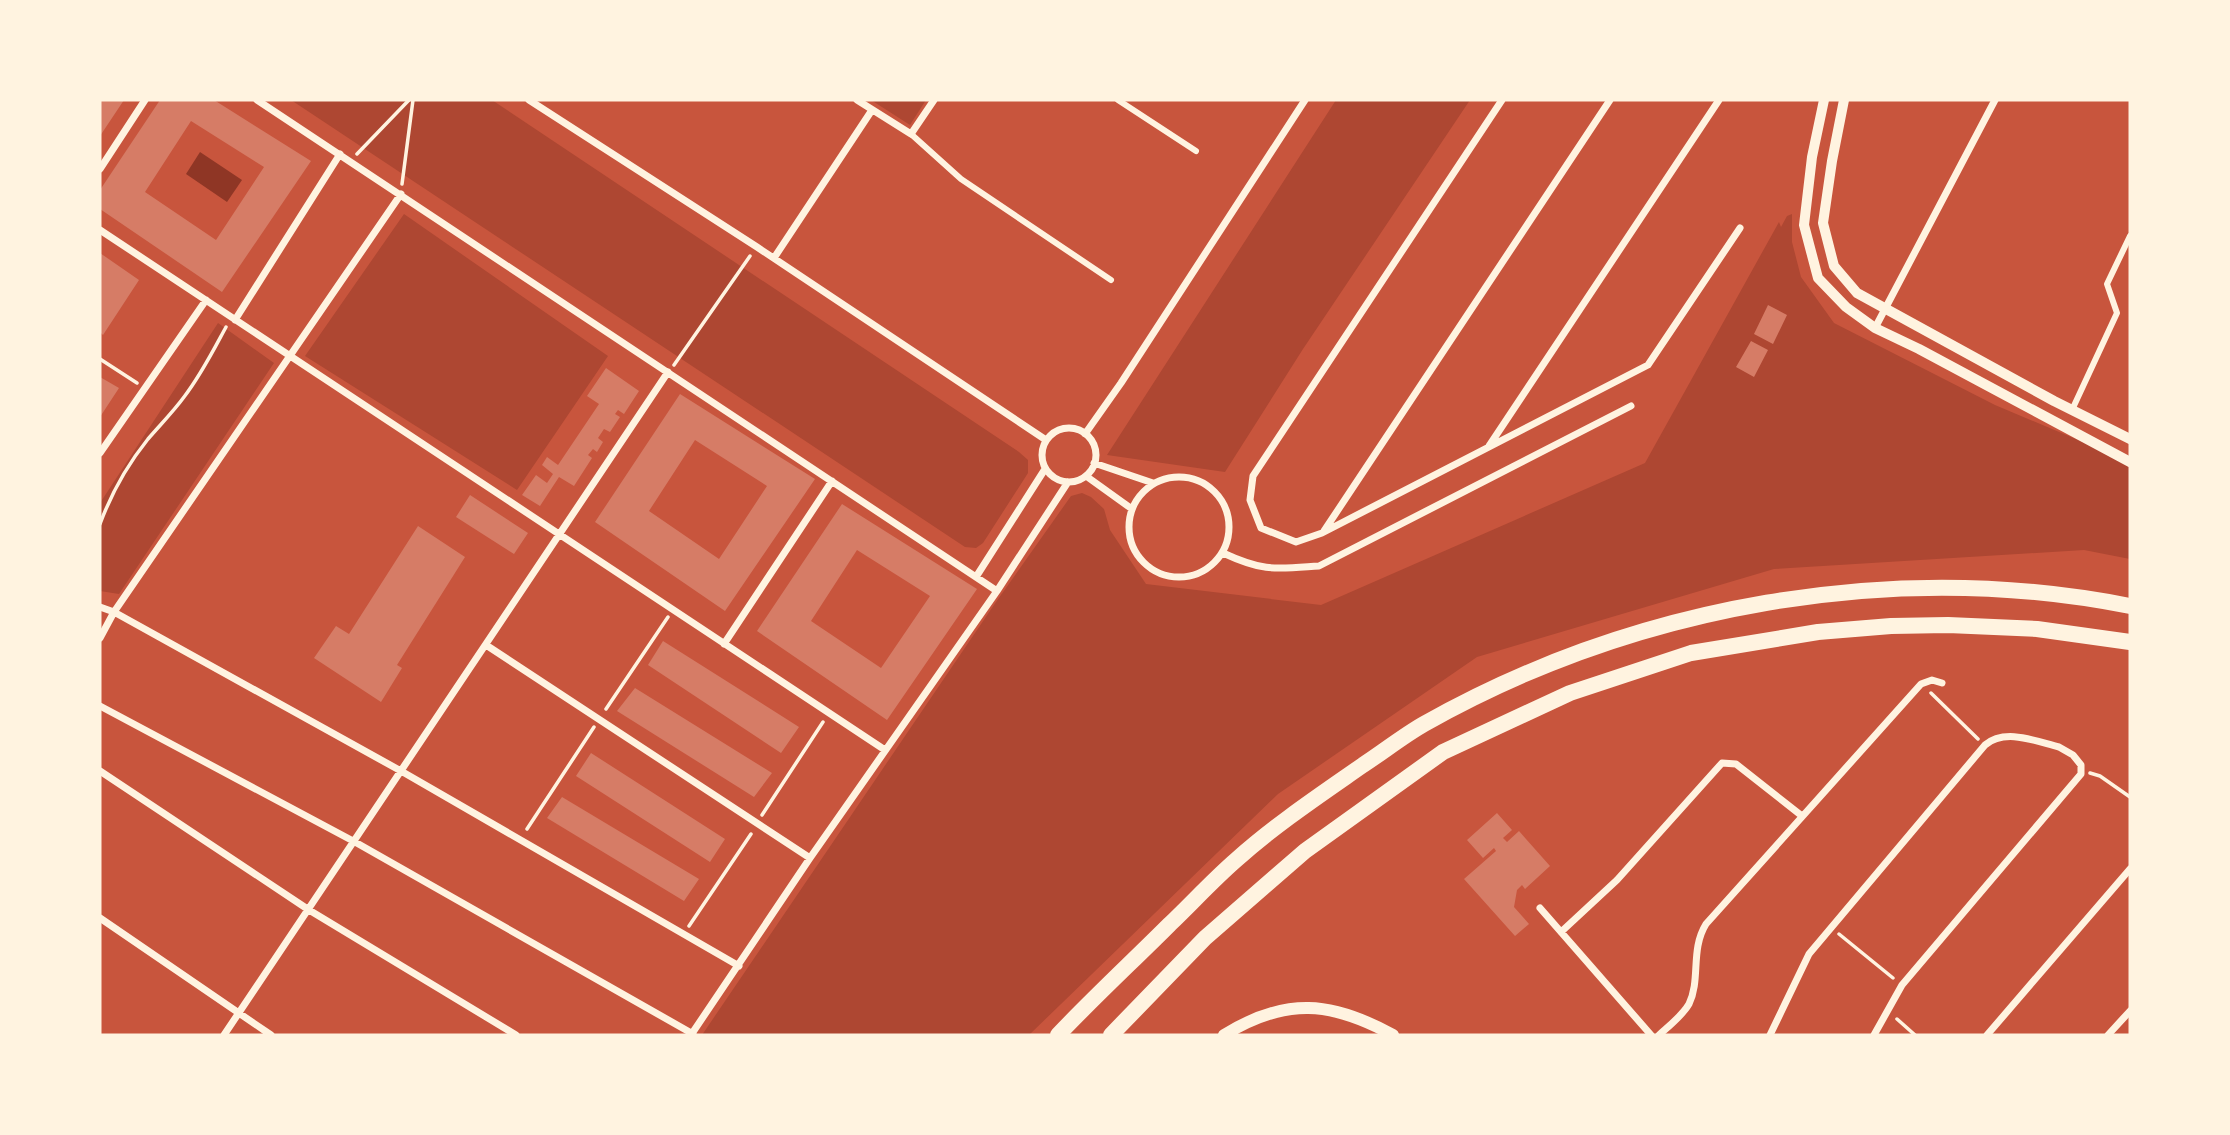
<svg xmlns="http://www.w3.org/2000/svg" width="2230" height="1135" viewBox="0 0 2230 1135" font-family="'Public Sans',sans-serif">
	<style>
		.green { fill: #ae4732 }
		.water { fill: #8f3625 }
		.building { fill: #d67c66; fill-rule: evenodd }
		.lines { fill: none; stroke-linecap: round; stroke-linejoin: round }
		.path { stroke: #fff3e0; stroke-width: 3.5 }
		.pedestrian { stroke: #fff3e0; stroke-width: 6 }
		.minor { stroke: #fff3e0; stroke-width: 7 }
		.tertiary { stroke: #fff3e0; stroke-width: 10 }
		.secondary { stroke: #fff3e0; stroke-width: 12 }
		.motorway { stroke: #fff3e0; stroke-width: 16 }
	</style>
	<rect width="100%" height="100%" fill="#c8553d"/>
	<path class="green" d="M291 100H492L1019 452 1028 460V473L983 543 976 548 965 547Z
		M871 100H926L910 125Z
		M1336 100H1470L1303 349 1225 472 1107 455Z
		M404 214 608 356 517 490 305 356Z
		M1792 214V242L1801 277 1834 323 1995 405 2130 462V559L2084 550 1774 569 1477 657 1278 794 1029 1035H702L996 602 1071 496 1082 493 1091 497 1104 509 1110 530 1146 584 1321 605 1645 463 1779 222 1781 227 1787 216Z
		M218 323 274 363 119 594 100 591V503Z"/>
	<path class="water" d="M200 152 242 180 227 202 186 174Z"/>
	<path class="building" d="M100 100H124L100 136Z
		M160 100H214L311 161 222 292 100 209V190ZM191 121 264 167 216 240 145 192Z
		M100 253 139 280 103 335 100 332Z
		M1768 305 1787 315 1773 344 1754 334Z
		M1751 341 1768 350 1754 377 1736 367Z
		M606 368 639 391 624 414 618 410 615 414 620 417 610 432 604 429 598 438 603 442 597 452 593 449 588 455 592 458 574 486 559 477 540 506 522 495 536 475 547 483 553 474 542 465 547 457 558 465 599 404 587 396Z
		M100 377 119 388 100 417Z
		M680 394 815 479 725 611 595 522ZM695 440 767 486 719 559 649 511Z
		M470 495 528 533 514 554 456 517Z
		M842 504 977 589 887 720 757 631ZM857 550 930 596 881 668 811 621Z
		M418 526 465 557 397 665 402 668 381 702 314 658 336 626 349 634Z
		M663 641 799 727 781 753 648 665Z
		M635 688 772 773 754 797 617 711Z
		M591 753 725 839 710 862 576 776Z
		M562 797 699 879 684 901 547 818Z
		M1497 813 1512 830 1503 838 1507 842 1519 831 1550 866 1525 889 1522 885 1517 890 1514 907 1529 924 1515 936 1464 879 1496 851 1494 848 1483 858 1467 840Z"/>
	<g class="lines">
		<path class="path" d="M357 154 409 100
			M402 184 413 100
			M100 359 137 383
			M674 365 750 256
			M100 524C111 494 128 464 148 439 160 425 173 412 184 397 201 375 213 351 226 327
			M1931 693 1978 739
			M606 709 668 617
			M2090 773 2100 776 2130 797
			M762 815 823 722
			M527 829 594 727
			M689 926 751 834
			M1839 934 1893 978
			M1897 1019 1915 1035"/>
		<path class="pedestrian" d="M1118 100 1196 151
			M911 134 961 179 1111 280
			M2072 410 2117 313 2107 284 2130 236"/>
		<path class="minor" d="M257 100 997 591
			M529 100 757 247 1046 440
			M857 100 911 134 934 100
			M1502 100 1253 476 1250 500 1261 528 1296 542 1322 533 1648 365 1740 228
			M100 169 145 100
			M100 230 885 750
			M774 258 872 110
			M235 320 340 154
			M1875 328 1995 100
			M1042 455a27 27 0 1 1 54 0a27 27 0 1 1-54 0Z
			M1085 434 1121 383 1305 100
			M1489 446 1719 100
			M100 453 206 300
			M1094 463 1153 483
			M1086 476 1132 509
			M1129 527a50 50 0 1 1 100 0a50 50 0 1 1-100 0Z
			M1324 531 1610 100
			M1223 553C1264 572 1275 569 1319 566L1631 406
			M976 577 1045 469
			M100 607 114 612 401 771 739 966
			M100 638 114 612 401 194
			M724 644 832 481
			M486 645 810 858
			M100 706 355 842 693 1034
			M100 771 309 910 516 1035
			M1540 908 1651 1035
			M100 918 271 1035
			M1561 932 1617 880 1722 763 1736 764 1802 816
			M224 1035 668 372
			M691 1035 810 858 997 591 1068 482
			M1659 1035C1669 1026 1682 1016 1689 1004 1701 979 1690 950 1706 924L1921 684 1932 680 1942 683
			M1770 1035 1809 954 1985 745C2005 728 2035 741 2059 747L2073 755 2081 765V774L1902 985 1874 1035
			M1987 1035 2130 869
			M2108 1035 2130 1011"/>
		<path class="tertiary" d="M1824 100 1812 157 1804 225 1818 278 1846 307 1875 328 1919 349 2130 462
			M1844 100 1832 161 1823 223 1834 266 1857 293 2054 401 2130 439"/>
		<path class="secondary" d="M1224 1035C1286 997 1331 1001 1393 1035"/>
		<path class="motorway" d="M1058 1035C1094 997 1133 961 1170 924 1192 903 1213 880 1236 860 1275 825 1320 795 1363 765 1383 752 1403 736 1424 724 1635 605 1892 559 2130 606
			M1111 1035 1205 938 1305 851 1443 752 1570 693 1691 653 1818 632 1891 626 1948 625 2037 629 2130 642"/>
	</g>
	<rect width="2230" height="1135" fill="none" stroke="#fff3e0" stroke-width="203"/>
</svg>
